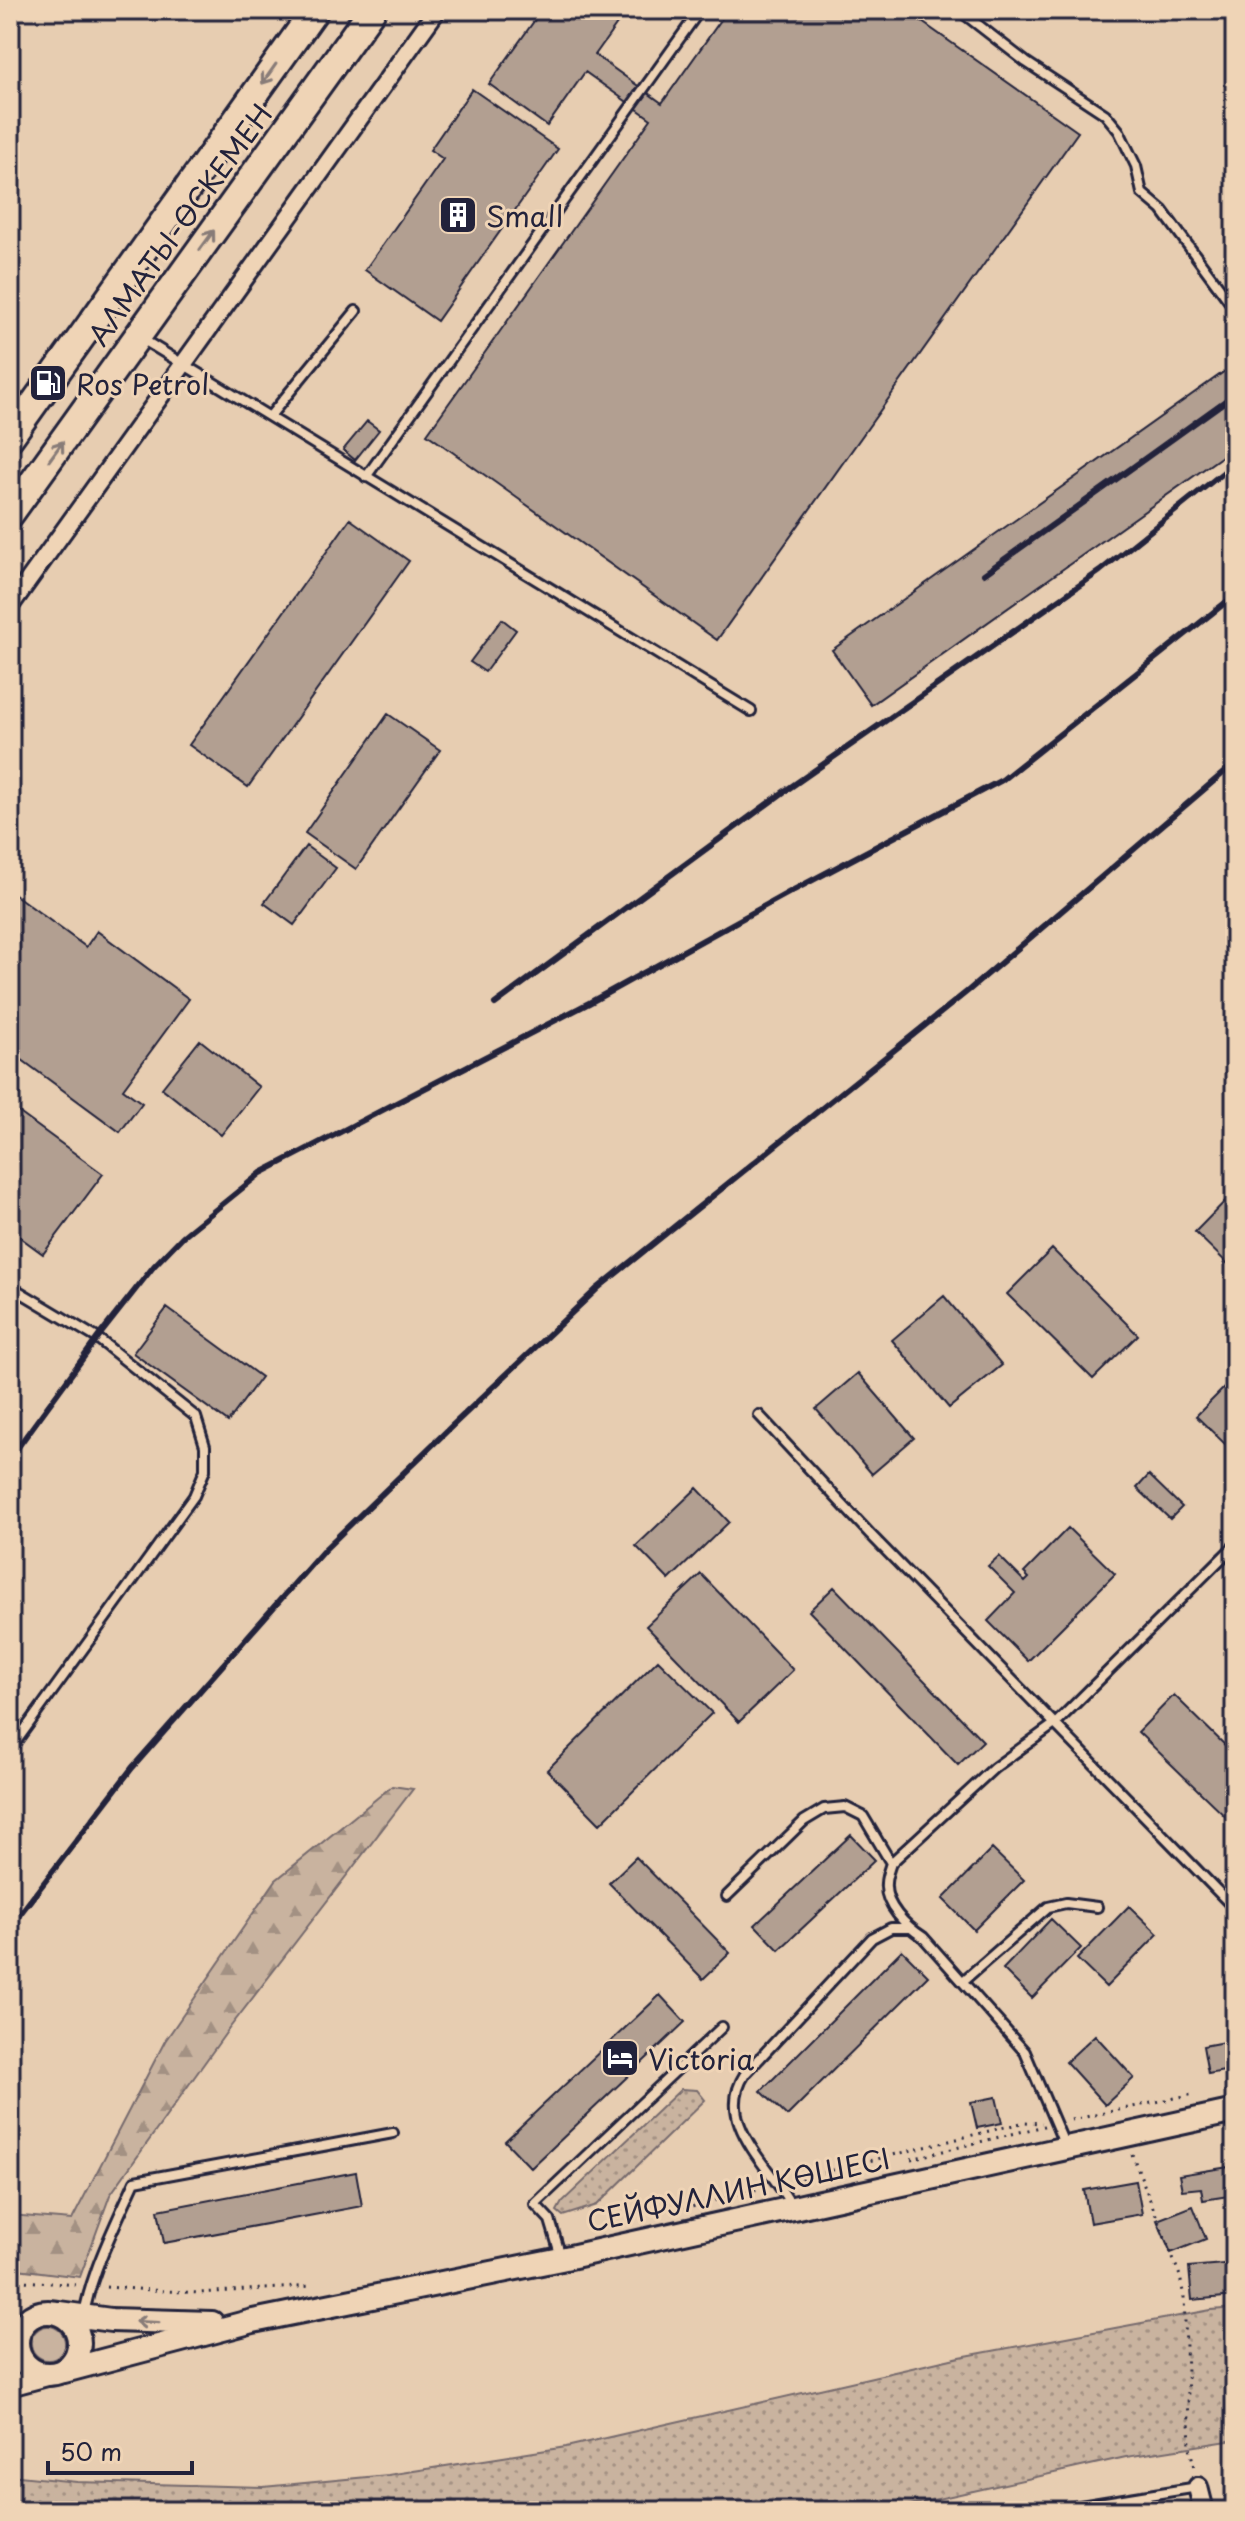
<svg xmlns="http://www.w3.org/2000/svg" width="1245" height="2521" viewBox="0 0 1245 2521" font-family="'Playpen Sans',sans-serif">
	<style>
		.grass { fill: url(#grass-dots); stroke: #766a6d; stroke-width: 2 }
		.forest { fill: url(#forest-firs); stroke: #766a6d; stroke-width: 2 }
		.garden { fill: #c9b39f; stroke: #766a6d; stroke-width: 2 }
		.building { fill: #b29f91; stroke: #22223b; stroke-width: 2 }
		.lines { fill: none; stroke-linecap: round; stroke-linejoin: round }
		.service-casing { stroke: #22223b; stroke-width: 14 }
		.minor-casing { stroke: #22223b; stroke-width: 22 }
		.tertiary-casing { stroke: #22223b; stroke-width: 24 }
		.secondary-casing { stroke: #22223b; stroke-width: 28 }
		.trunk-casing { stroke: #22223b; stroke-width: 32 }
		.path { stroke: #22223b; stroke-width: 3; stroke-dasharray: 2 6; stroke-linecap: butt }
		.service { stroke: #efd4b6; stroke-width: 8 }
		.minor { stroke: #efd4b6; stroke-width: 16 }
		.tertiary { stroke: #efd4b6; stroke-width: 18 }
		.secondary { stroke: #efd4b6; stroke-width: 22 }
		.trunk { stroke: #efd4b6; stroke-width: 26 }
		.rail { stroke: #22223b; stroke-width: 6 }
		.oneway { stroke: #887b78 }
		.labels { text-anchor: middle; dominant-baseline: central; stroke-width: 6; stroke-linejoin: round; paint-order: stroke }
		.poi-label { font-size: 28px; fill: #22223b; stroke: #efd4b6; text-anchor: start }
		.street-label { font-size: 28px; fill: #22223b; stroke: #efd4b6 }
	</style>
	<defs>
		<pattern id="grass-dots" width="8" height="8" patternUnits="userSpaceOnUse" patternTransform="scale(2)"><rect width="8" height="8" fill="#c9b39f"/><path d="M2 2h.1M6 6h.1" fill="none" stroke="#a39183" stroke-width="1.8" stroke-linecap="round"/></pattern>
		<pattern id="forest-firs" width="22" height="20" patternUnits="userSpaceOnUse" patternTransform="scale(2)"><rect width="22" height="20" fill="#c9b39f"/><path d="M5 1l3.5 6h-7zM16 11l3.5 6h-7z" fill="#a39183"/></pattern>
	</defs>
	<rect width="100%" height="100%" fill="#e7cdb1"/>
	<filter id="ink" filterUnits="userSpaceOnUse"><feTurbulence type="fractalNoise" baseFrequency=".0125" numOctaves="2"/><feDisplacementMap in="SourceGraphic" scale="16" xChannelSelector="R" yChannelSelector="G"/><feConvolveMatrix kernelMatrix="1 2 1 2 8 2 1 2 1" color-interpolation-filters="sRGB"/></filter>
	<g filter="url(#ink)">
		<path class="grass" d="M681 2089 697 2090 705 2100 597 2205 563 2216 557 2211 562 2202Z
			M1235 2308V2440L1126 2457 884 2511H10V2475L77 2482 263 2487 388 2475 566 2447 960 2357 1211 2310Z"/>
		<path class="forest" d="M392 1786 413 1789 228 2030 110 2195 80 2277 10 2268V2215L72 2220 165 2041 276 1880Z"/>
		<path class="garden" d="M31 2343a17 17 0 1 1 34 0a17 17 0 1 1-34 0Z"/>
		<path class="building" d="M542 10H627L595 55 662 103 728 10H905L1078 132 717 640 427 434 651 119 585 72 547 126 489 84Z
			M472 89 558 149 437 321 365 270 443 159 430 150Z
			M1235 364V447L871 705 832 650Z
			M367 421 379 430 355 460 343 450Z
			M350 519 409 561 248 787 189 745Z
			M502 619 516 630 485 672 470 662Z
			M388 714 440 750 356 869 305 833Z
			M306 846 336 868 294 925 264 903Z
			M10 891 86 947 97 931 189 999 123 1089 142 1103 120 1132 10 1051Z
			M200 1040 259 1087 221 1135 162 1088Z
			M10 1106 103 1174 43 1254 10 1230Z
			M1235 1191V1271L1195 1232Z
			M1052 1249 1138 1335 1093 1379 1007 1294Z
			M944 1296 1002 1365 949 1408 892 1340Z
			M167 1308 261 1377 228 1422 133 1353Z
			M858 1373 914 1438 872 1474 816 1409Z
			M1235 1377V1437L1226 1445 1196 1416Z
			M1149 1475 1182 1507 1170 1519 1137 1488Z
			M697 1488 729 1522 669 1580 636 1546Z
			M1068 1528 1115 1574 1028 1661 988 1621 1015 1593 988 1566 999 1556 1025 1582 1029 1578 1024 1573Z
			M701 1574 793 1670 739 1722 646 1626Z
			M834 1587 983 1741 958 1765 809 1611Z
			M658 1660 712 1713 600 1824 547 1770Z
			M1174 1695 1235 1755V1826L1138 1732Z
			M851 1835 875 1860 779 1950 755 1925Z
			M992 1849 1024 1880 974 1930 943 1899Z
			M636 1857 730 1953 703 1979 609 1883Z
			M1129 1906 1158 1934 1106 1987 1077 1959Z
			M1051 1919 1081 1948 1032 1998 1003 1969Z
			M902 1950 928 1976 787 2116 761 2091Z
			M660 1995 685 2022 531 2168 505 2141Z
			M1095 2035 1134 2078 1105 2105 1066 2062Z
			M1235 2040V2069L1208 2074 1203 2046Z
			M996 2097 1002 2123 977 2128 971 2102Z
			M1235 2166V2195L1203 2200 1201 2188 1182 2190 1179 2175Z
			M356 2172 362 2206 164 2243 158 2210Z
			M1136 2181 1142 2214 1090 2223 1084 2190Z
			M1193 2206 1206 2239 1171 2253 1157 2220Z
			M1235 2263V2296L1192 2300 1189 2267Z"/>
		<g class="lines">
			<defs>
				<path id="service" d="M959 10 1026 62 1105 114 1119 131 1136 166 1142 193 1162 210 1235 309
					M142 339 751 711
					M270 416 356 311
					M366 477 700 10
					M10 1286 97 1338 196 1417 205 1446V1470L194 1496 10 1750
					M759 1415 870 1534 1235 1909
					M727 1896 804 1821 824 1809 845 1807 863 1816 891 1863
					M963 1981 1048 1907 1066 1903 1097 1907
					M1065 2146 1025 2052 923 1937C906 1926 884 1905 886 1883 886 1877 889 1869 891 1863L994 1768 1056 1723 1235 1545
					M791 2205C769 2164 714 2122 745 2074L872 1938 891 1928H908
					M561 2257 550 2220 535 2204 722 2027
					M80 2340C85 2283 112 2232 135 2181L393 2133
					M1049 2511 1198 2487"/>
				<path id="minor" d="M10 606 437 10"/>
				<path id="tertiary" d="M10 2333 23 2323
					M10 2386 51 2375
					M1198 2487 1204 2511"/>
				<path id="secondary" d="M17 2343a31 31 0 1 1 62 0a31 31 0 1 1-62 0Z
					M59 2313 111 2320 212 2323
					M64 2371 253 2321 561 2259 1235 2111"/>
				<path id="trunk" d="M10 437 315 10
					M10 514 372 10"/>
			</defs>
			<use href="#service" class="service-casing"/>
			<use href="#minor" class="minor-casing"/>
			<use href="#tertiary" class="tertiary-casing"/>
			<use href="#secondary" class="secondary-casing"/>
			<use href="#trunk" class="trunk-casing"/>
			<path class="path" d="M1071 2120 1194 2094
				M1132 2154 1180 2276 1184 2297 1190 2447 1194 2468
				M911 2159 1044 2126
				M793 2180 1025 2122 1042 2123
				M677 2211 762 2188
				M10 2280 78 2285
				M106 2287 198 2293 313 2286"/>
			<use href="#service" class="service"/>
			<use href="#minor" class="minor"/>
			<use href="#tertiary" class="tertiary"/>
			<use href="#secondary" class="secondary"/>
			<use href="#trunk" class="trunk"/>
			<path class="rail" d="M984 574 1235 394
				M495 1004 785 791 1100 571 1235 463
				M10 1458 102 1332 154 1266 183 1236 261 1173 589 1003 790 892 1002 780 1235 595
				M10 1927 132 1768 325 1549 453 1425 598 1288 969 990 1235 763"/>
		</g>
		<defs><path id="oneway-shaft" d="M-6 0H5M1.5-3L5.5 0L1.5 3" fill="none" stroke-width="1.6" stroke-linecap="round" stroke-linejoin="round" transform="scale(2)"/></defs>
		<g class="oneway">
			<use href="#oneway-shaft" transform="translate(269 74) rotate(125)"/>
			<use href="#oneway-shaft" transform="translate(207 240) rotate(-54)"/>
			<use href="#oneway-shaft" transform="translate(56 451) rotate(-54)"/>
			<use href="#oneway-shaft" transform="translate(147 2322) rotate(-177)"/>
		</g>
	</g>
	<defs>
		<symbol id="building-square" viewBox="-11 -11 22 22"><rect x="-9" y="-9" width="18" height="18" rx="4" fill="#22223b" stroke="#efd4b6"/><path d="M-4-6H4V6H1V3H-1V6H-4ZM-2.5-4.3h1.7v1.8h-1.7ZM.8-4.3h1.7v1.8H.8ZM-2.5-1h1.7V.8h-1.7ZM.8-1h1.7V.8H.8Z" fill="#fff"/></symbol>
		<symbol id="fuel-square" viewBox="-11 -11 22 22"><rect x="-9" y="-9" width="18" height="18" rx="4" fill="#22223b" stroke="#efd4b6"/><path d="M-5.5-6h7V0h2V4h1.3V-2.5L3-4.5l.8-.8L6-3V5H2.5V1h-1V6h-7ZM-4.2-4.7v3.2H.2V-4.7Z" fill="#fff"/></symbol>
		<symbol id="hotel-square" viewBox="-11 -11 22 22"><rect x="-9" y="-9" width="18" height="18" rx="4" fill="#22223b" stroke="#efd4b6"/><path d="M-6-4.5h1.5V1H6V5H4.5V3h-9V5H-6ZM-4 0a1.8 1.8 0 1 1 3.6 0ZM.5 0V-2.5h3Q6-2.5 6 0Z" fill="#fff"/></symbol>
	</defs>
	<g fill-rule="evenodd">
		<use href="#building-square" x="436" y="193" width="44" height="44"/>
		<use href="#fuel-square" x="26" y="361" width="44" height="44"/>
		<use href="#hotel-square" x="598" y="2036" width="44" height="44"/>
	</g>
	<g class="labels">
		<g class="poi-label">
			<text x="486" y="215">Small</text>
			<text x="76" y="383">Ros Petrol</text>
			<text x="648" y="2058">Victoria</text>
		</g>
		<g class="street-label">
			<text transform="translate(179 224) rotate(-54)">АЛМАТЫ-ӨСКЕМЕН</text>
			<text transform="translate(738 2189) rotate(-12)">СЕЙФУЛЛИН КӨШЕСІ</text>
		</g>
	</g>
	<rect width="1245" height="2521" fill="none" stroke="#efd4b6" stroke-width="40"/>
	<rect x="20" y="20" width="1205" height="2481" fill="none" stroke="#22223b" stroke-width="3" filter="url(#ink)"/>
	<path d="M48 2461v12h144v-12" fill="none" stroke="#22223b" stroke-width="4"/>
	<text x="60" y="2461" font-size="24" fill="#22223b" stroke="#efd4b6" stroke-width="6" paint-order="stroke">50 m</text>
</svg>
